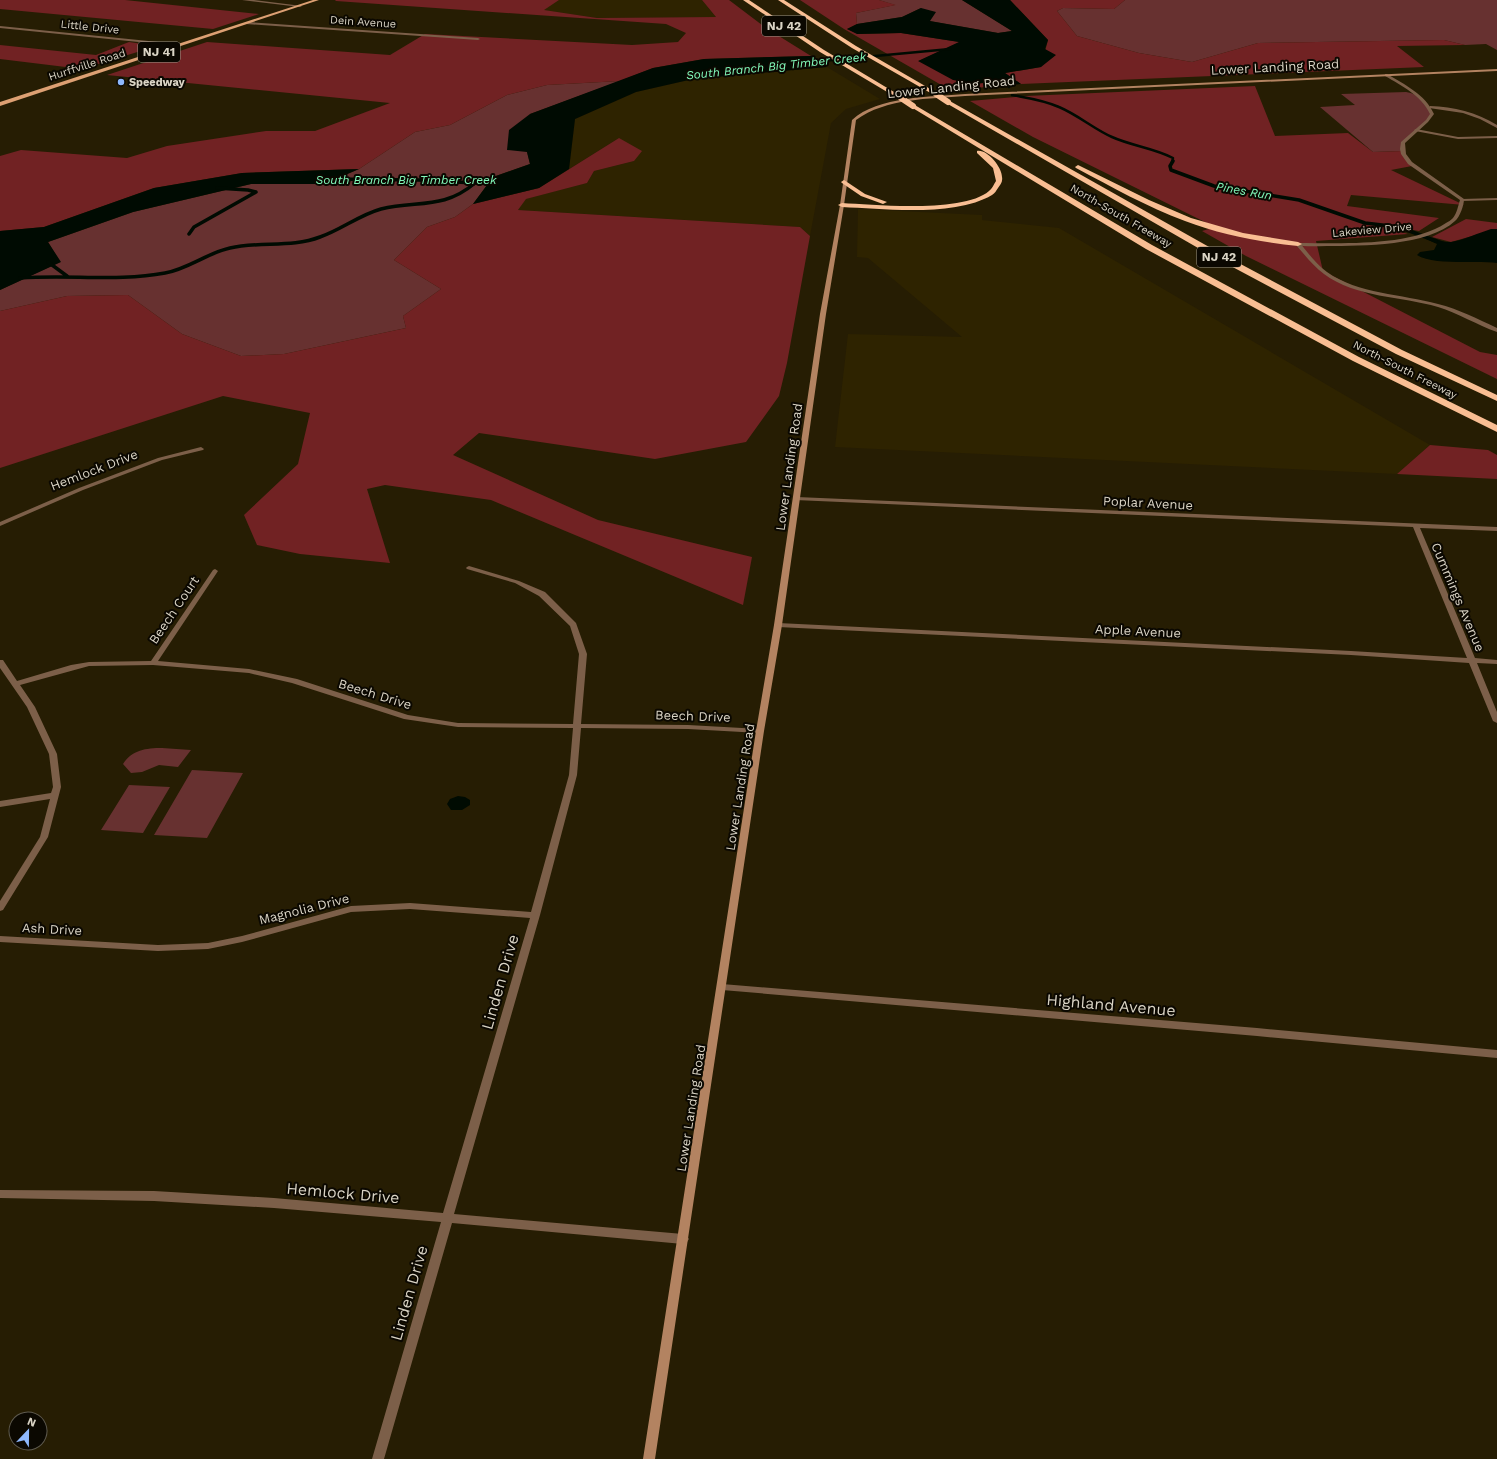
<svg xmlns="http://www.w3.org/2000/svg" width="1497" height="1459" viewBox="0 0 1497 1459" font-family="'Work Sans',sans-serif">
	<style>
		.built { fill: #2e2300 }
		.green { fill: #673130 }
		.forest { fill: #712223 }
		.water { fill: #000b02 }
		.lines { fill: none; stroke-linecap: round; stroke-linejoin: round }
		.stream-far1 { stroke: #000b02; stroke-width: 2.5 }
		.stream { stroke: #000b02; stroke-width: 3.5 }
		.minor { fill: #7c5f49; fill-rule: evenodd }
		.tertiary { fill: #7c5f49; fill-rule: evenodd }
		.secondary { fill: #b38361; fill-rule: evenodd }
		.primary { fill: #dda073; fill-rule: evenodd }
		.motorway { fill: #f9be93; fill-rule: evenodd }
		.motorway-bridge { stroke: #f9be93; stroke-width: 6 }
		.poi-dot { fill: #8eb8fd; stroke: #0b0801; stroke-width: 1.5 }
		.labels { text-anchor: middle; dominant-baseline: central; stroke-width: 4; stroke-linejoin: round; paint-order: stroke }
		.far-street-label { font-size: 11px; fill: #dad4c5; stroke: #0b0801 }
		.far-poi-label { font-size: 11px; font-weight: bold; fill: #dad4c5; stroke: #0b0801; text-anchor: start }
		.shield { fill: #0b0801; stroke: #9c978a; stroke-width: 1 }
		.shield-label { font-size: 12px; font-weight: bold; fill: #dad4c5 }
		.far-water-label { font-size: 12px; font-style: italic; fill: #82f9ba; stroke: #0b0801 }
		.street-label { font-size: 13px; fill: #dad4c5; stroke: #0b0801 }
		.near-street-label { font-size: 16px; fill: #dad4c5; stroke: #0b0801 }
	</style>
	<rect width="100%" height="100%" fill="#261d03"/>
	<path class="built" d="M559 0H702L716 17 597 18 543 10Z
		M827 67 880 99 846 109 831 123 810 236 800 227 518 210 525 199 587 183 594 171 634 161 619 138 569 169 575 119 636 92 693 79Z
		M858 209 982 215V220L1059 228 1430 445 1397 474 835 447 848 334 962 337 868 258 857 257Z"/>
	<path class="green" d="M879 0H962L1012 31 998 33 929 21 921 8 902 17 857 24 856 13 895 5Z
		M1125 0H1497V50L1486 44 1465 45 1444 40 1258 43 1192 62 1139 53 1077 36 1057 11 1063 8 1114 9Z
		M620 81 530 114 527 152 530 164 493 177 473 204 455 217 427 227 394 260 441 289 403 316 406 328 284 354 241 356 182 334 128 295 67 296 0 311V290L60 262 48 242 133 212 251 184H324L359 169 415 132 450 125 507 95 547 85Z
		M1406 92C1420 94 1425 103 1432 114L1427 121 1403 143 1402 151 1373 152 1320 107 1355 105 1341 94Z
		M162 748 191 750 178 767 159 765 142 772 131 773 123 764C132 750 146 748 162 748Z
		M192 770 243 773 207 838 154 835Z
		M129 785 170 787 143 833 101 830Z"/>
	<path class="forest" d="M0 0H125L259 14 213 29 0 9Z
		M335 0H559L544 10 597 18 716 17 702 0H729L766 28 811 56 704 59 653 68 620 81 547 85 507 95 450 125 415 132 359 169 242 173 154 188 44 227 0 231V156L21 150 127 158 167 146 266 131H315L390 103 107 75 207 42 390 55 425 34 632 45 678 42 686 33 666 24 336 1Z
		M800 0H879L896 5 856 13 857 24 847 29 858 34 901 33 960 42 919 61 975 84 998 81 999 86 950 90 844 29Z
		M1010 0H1125L1114 9 1063 8 1057 11 1077 36 1139 53 1192 62 1258 43 1444 40 1465 45 1397 46 1424 67 1021 84 1005 73 1041 67 1048 40Z
		M129 42 157 46 82 69 0 59V45L96 55Z
		M1255 86 1275 136 1348 133 1373 152 1403 151 1412 166 1391 170 1464 205 1351 195 1347 206 1439 218 1419 231 1372 223 1408 234 1316 241 1323 271 1480 352 1497 355V379L1246 256 1202 231 1215 227 1033 137 970 101 1026 96Z
		M619 138 642 151 634 161 594 171 587 183 526 199 518 210 800 227 810 236 787 363 779 396 746 442 655 459 479 433 453 455 598 520 752 557 743 605 491 500 385 485 367 489 390 563 300 554 257 545 244 515 298 464 310 413 223 396 0 468V311L67 296 128 295 182 334 241 356 284 354 406 328 403 316 441 289 394 260 427 227 455 217 473 204 539 188Z
		M1466 219 1497 223V229L1451 242 1432 237Z
		M1430 445 1488 450 1497 455V479L1397 474Z"/>
	<path class="water" d="M962 0H1010L1048 40 1045 49 1056 55 1041 67 1005 73 1021 84 999 86 998 81 975 84 953 80 918 61 959 42 901 33 857 34 847 29 857 24 902 17 921 8 936 12 930 21 998 33 1012 31Z
		M811 56 827 67 693 79 636 92 575 119 569 169 539 188 473 204 493 177 530 164 527 152 507 150 509 130 530 114 653 68 704 59Z
		M359 169 324 184H251L133 212 48 242 61 262 0 290V231L44 227 154 188 242 173Z
		M1491 229H1497V263C1476 260 1434 266 1417 255L1420 252 1434 250 1437 244 1426 239C1435 236 1442 243 1451 242 1464 240 1478 233 1491 229Z
		M458 796 465 797 470 800V805L462 810H451L447 804 450 799Z"/>
	<g class="lines">
		<path class="stream-far1" d="M811 62 950 49
			M1006 80 1010 84 1009 87
			M1012 95C1028 98 1044 100 1059 107 1078 115 1094 129 1112 137 1132 146 1154 148 1173 158L1172 162"/>
		<path class="stream" d="M1173 161 1170 166 1171 170 1214 186 1299 200 1365 223 1399 227 1436 241
			M329 179 419 180 475 183 496 182
			M189 234 194 227 256 192 248 190 217 188
			M48 262 67 276
			M20 278C68 274 118 282 165 273 188 269 207 253 230 248 260 241 292 248 320 237 341 230 359 215 381 209 418 200 443 210 475 183"/>
		<path class="minor" d="M242 0H254L302 6 300 7Z
			M247 22 478 38 480 39 478 40 246 24Z
			M0 26 178 44 180 45 178 46 0 28Z
			M1430 106C1454 107 1476 112 1497 125V128L1480 119 1463 113 1429 108Z
			M1416 129 1458 137 1497 136V138L1458 139 1415 131 1414 130Z
			M1497 198V200L1462 201 1460 200 1462 199Z
			M1296 243H1300C1308 253 1316 264 1327 272 1358 294 1402 294 1438 304 1458 309 1478 319 1497 328V332C1477 325 1458 313 1438 307 1401 296 1356 298 1324 274 1313 266 1305 255 1296 245Z
			M201 447 204 449 203 450 162 460 83 490 0 526V522L79 488 158 458Z
			M797 497 1497 527V531L1420 528 1475 658 1497 660V664L1477 663 1497 712V723L1493 721 1469 663 1351 655 778 627 774 625 778 623 1351 651 1467 658 1413 527 795 500 794 499Z
			M469 566 519 581 545 592 576 623 587 654 581 724 688 725 760 729 764 731 760 733 688 729 581 728 577 775 540 915 454 1214 683 1234 687 1236 689 1239 687 1242 683 1244 452 1223 384 1459H372L441 1222 274 1208 154 1201 0 1198V1190L154 1191 274 1198 443 1213 530 918 410 909 351 912 242 942 208 949 158 951 0 942V936L158 945 208 943 242 936 351 906 410 903 531 912 569 775 573 728 458 727 404 719 292 683 249 673 153 665 89 666 20 685 35 707 57 754 61 787 48 837 3 910 0 911V901L40 837 50 799 0 807V801L51 793 53 787 49 754 27 707 0 668V660H3L17 681 71 665 89 662 151 661 213 570 215 569 218 571 158 661 249 669 297 679 408 715 458 723 573 724 579 654 570 626 539 596 515 583 467 569 466 568 467 567Z
			M722 984 1257 1028 1497 1050V1058L1257 1036 722 990 719 989 717 987 719 985Z"/>
		<path class="tertiary" d="M1385 74H1387C1405 85 1425 94 1434 114L1428 122 1405 143 1406 154 1412 162 1464 199C1464 205 1460 217 1455 221 1428 246 1362 246 1327 246 1317 246 1306 247 1296 245V244L1298 243C1340 243 1410 247 1446 223 1448 222 1451 220 1453 218 1457 213 1458 206 1460 200L1408 164 1401 154 1400 149 1401 142 1426 120 1430 114C1421 95 1402 86 1385 76Z"/>
		<path class="secondary" d="M1497 69V71L965 96C929 99 886 98 856 120L844 205 826 314 782 625 764 731 655 1459H643L756 731 774 625 820 314 840 205 852 120C878 96 931 97 965 94Z"/>
		<path class="primary" d="M313 0H319L0 106V102Z"/>
		<path class="motorway" d="M743 0H749L824 50 904 98 899 99 820 52Z
			M778 0H784L856 46 939 94 934 95 852 48Z
			M948 100 1218 252 1402 350 1497 395V401L1396 354 1212 256 946 103 945 102Z
			M913 104 1152 245 1359 357 1497 425V432L1353 361 1146 249 911 107 910 106Z
			M977 151C987 149 1002 167 1002 177 1003 182 1000 185 998 188 996 191 995 193 992 195 955 217 885 209 842 207L838 205 842 203C875 205 964 213 989 191 992 189 994 184 996 181L993 168 977 153Z
			M1078 165 1149 200 1191 218 1243 233 1298 242 1302 244 1298 246C1260 242 1221 235 1185 221 1147 207 1112 187 1076 168L1075 167Z
			M844 180 865 194 887 202 883 204 861 196 842 183 841 182Z"/>
		<path class="motorway-bridge" d="M936 94 948 102
			M901 98 913 106"/>
	</g>
	<circle class="poi-dot" cx="121" cy="82" r="4"/>
	<g class="labels">
		<g class="far-street-label">
			<text transform="translate(363 22) rotate(4)">Dein Avenue</text>
			<text transform="translate(90 27) rotate(6)">Little Drive</text>
			<text transform="translate(87 65) rotate(-18)">Hurffville Road</text>
			<text transform="translate(1121 216) rotate(30)">North-South Freeway</text>
			<text transform="translate(1372 230) rotate(-5)">Lakeview Drive</text>
			<text transform="translate(1405 370) rotate(27)">North-South Freeway</text>
		</g>
		<g class="far-poi-label">
			<text x="129" y="82">Speedway</text>
		</g>
		<g class="shield">
			<rect x="762" y="16" width="44" height="20" rx="3"/>
			<rect x="138" y="42" width="42" height="20" rx="3"/>
			<rect x="1197" y="247" width="44" height="20" rx="3"/>
		</g>
		<g class="shield-label">
			<text x="784" y="26">NJ 42</text>
			<text x="159" y="52">NJ 41</text>
			<text x="1219" y="257">NJ 42</text>
		</g>
		<g class="far-water-label">
			<text transform="translate(776 66) rotate(-6)">South Branch Big Timber Creek</text>
			<text x="406" y="180">South Branch Big Timber Creek</text>
			<text transform="translate(1244 191) rotate(10)">Pines Run</text>
		</g>
		<g class="street-label">
			<text transform="translate(1275 67) rotate(-3)">Lower Landing Road</text>
			<text transform="translate(951 87) rotate(-6)">Lower Landing Road</text>
			<text transform="translate(789 467) rotate(-82)">Lower Landing Road</text>
			<text transform="translate(94 470) rotate(-21)">Hemlock Drive</text>
			<text transform="translate(1148 503) rotate(3)">Poplar Avenue</text>
			<text transform="translate(1458 597) rotate(67)">Cummings Avenue</text>
			<text transform="translate(174 610) rotate(-56)">Beech Court</text>
			<text transform="translate(1138 631) rotate(3)">Apple Avenue</text>
			<text transform="translate(375 694) rotate(17)">Beech Drive</text>
			<text transform="translate(693 716) rotate(2)">Beech Drive</text>
			<text transform="translate(740 787) rotate(-81)">Lower Landing Road</text>
			<text transform="translate(304 909) rotate(-14)">Magnolia Drive</text>
			<text transform="translate(52 929) rotate(3)">Ash Drive</text>
			<text transform="translate(691 1108) rotate(-81)">Lower Landing Road</text>
		</g>
		<g class="near-street-label">
			<text transform="translate(500 982) rotate(-74)">Linden Drive</text>
			<text transform="translate(1111 1005) rotate(5)">Highland Avenue</text>
			<text transform="translate(343 1193) rotate(5)">Hemlock Drive</text>
			<text transform="translate(409 1293) rotate(-74)">Linden Drive</text>
		</g>
	</g>
	<g transform="translate(28 1431) rotate(22)"><circle r="19" fill="#0b0801" stroke="#5e5a4f"/>
	<path d="M0-3L7 15L0 10L-7 15Z" fill="#8eb8fd"/>
	<text y="-6" font-size="11" font-weight="bold" text-anchor="middle" fill="#dad4c5">N</text>
	</g>
</svg>
